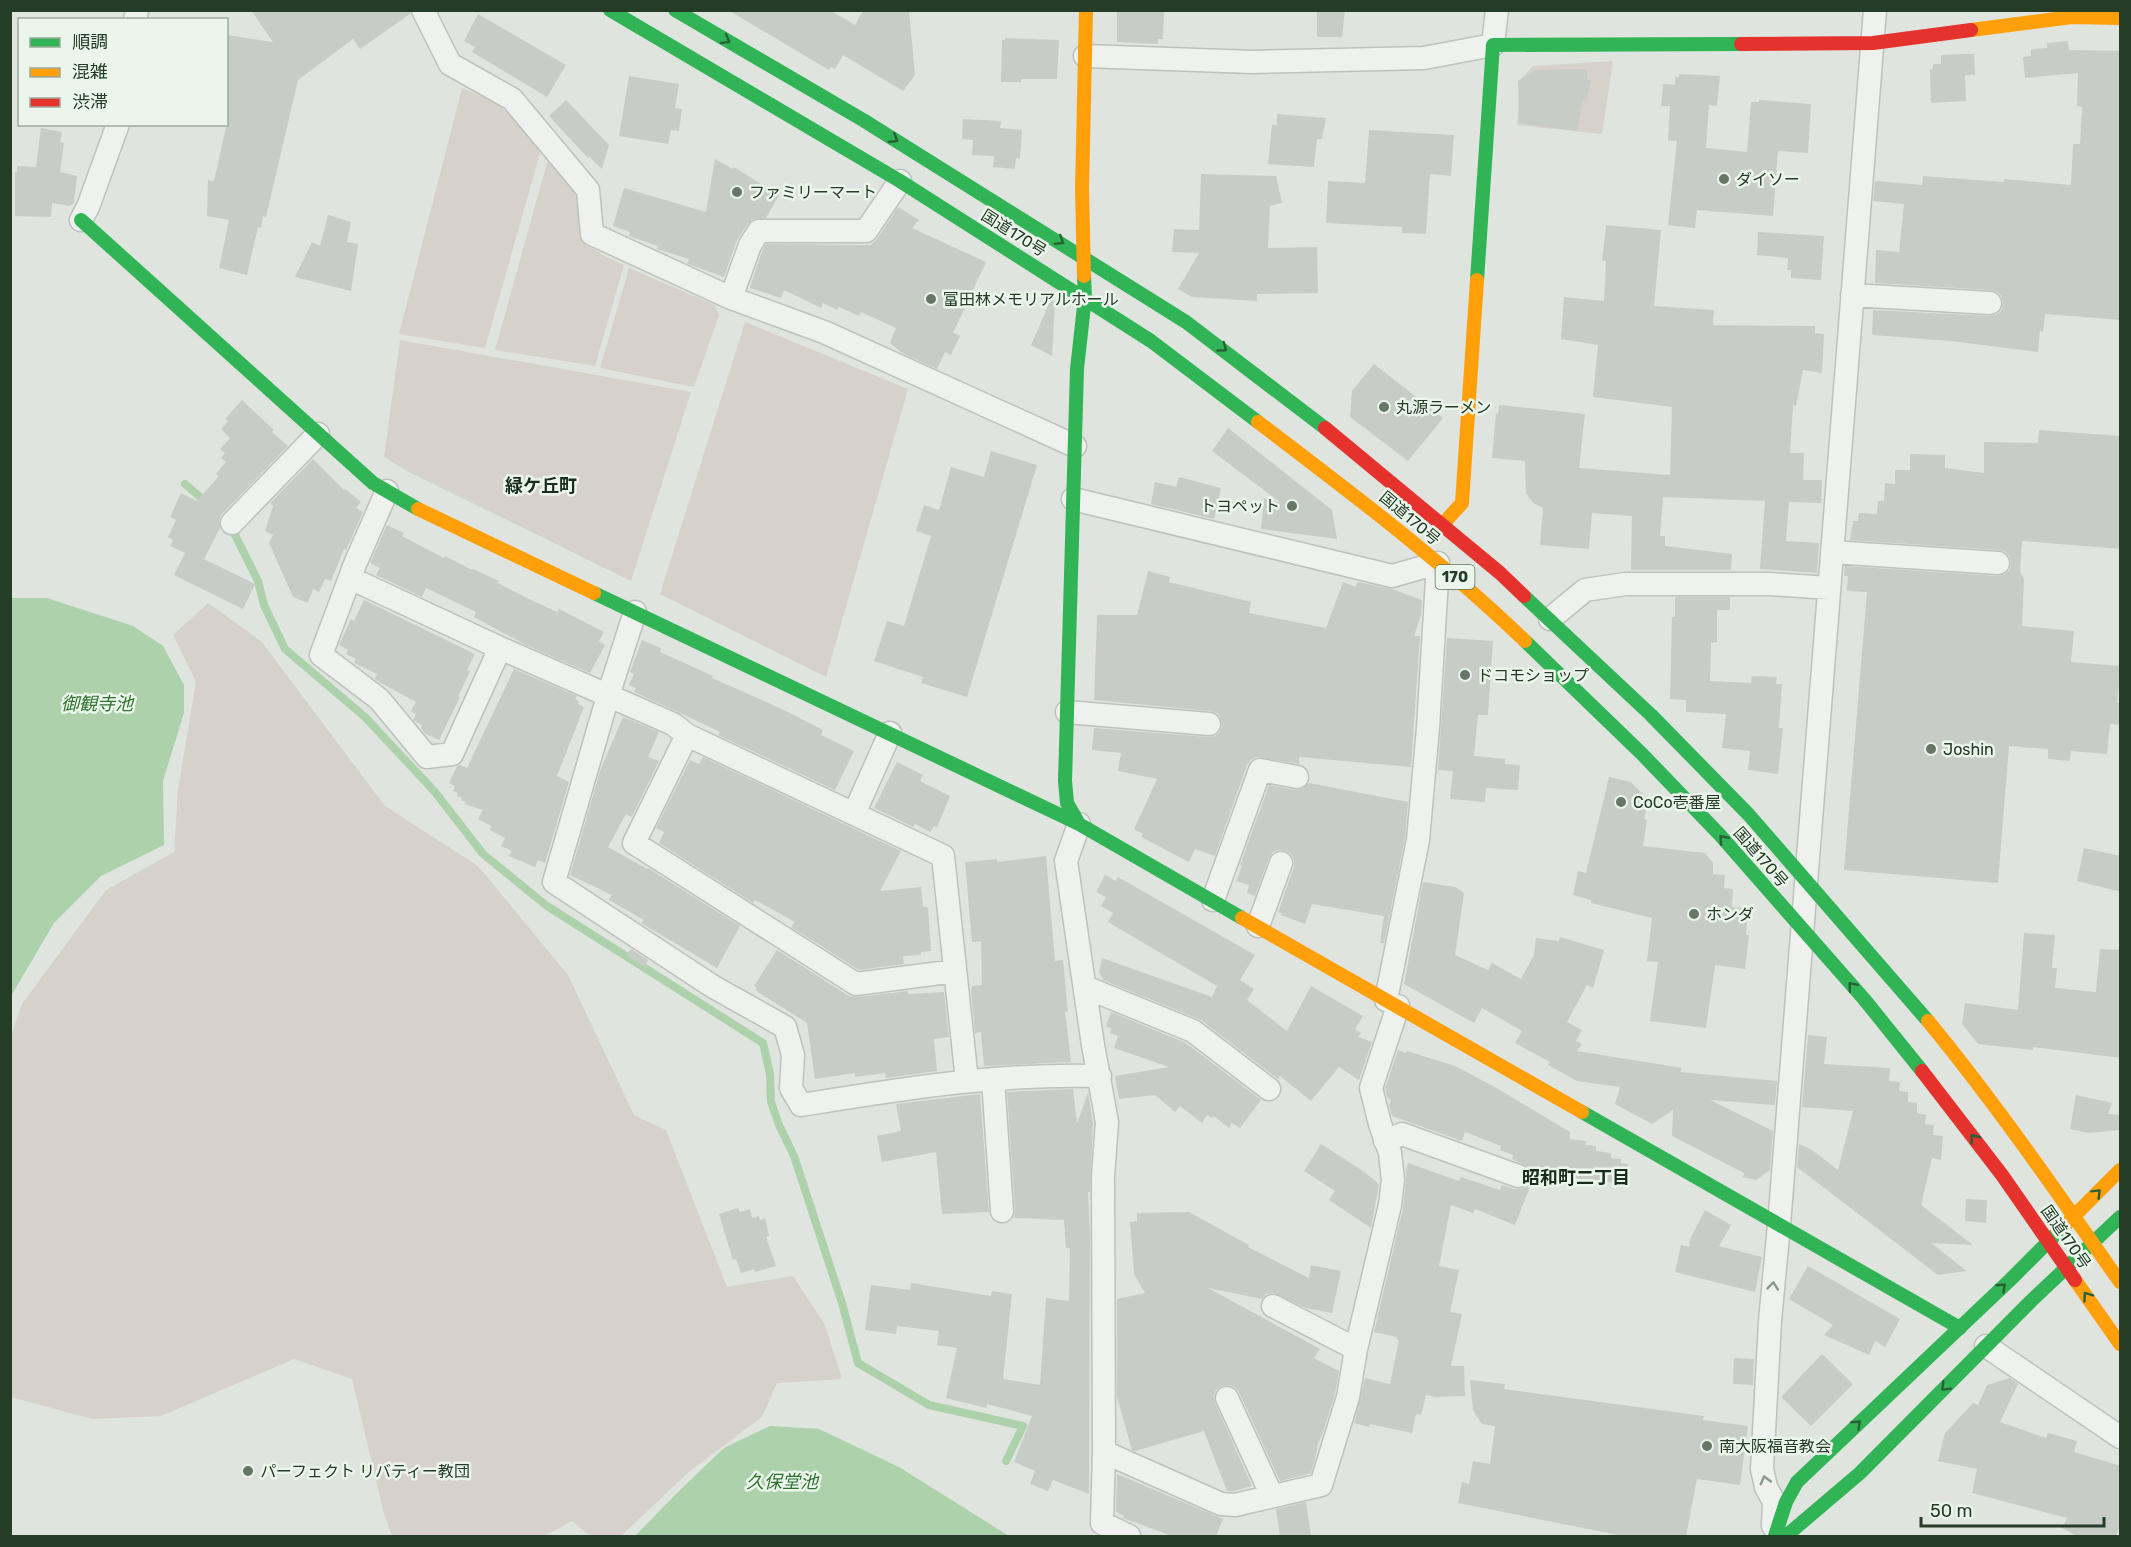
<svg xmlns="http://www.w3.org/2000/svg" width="2131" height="1547" viewBox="0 0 2131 1547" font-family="Rubik,'Noto Sans JP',sans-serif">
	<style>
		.green { fill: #d7d1cc }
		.water { fill: #add1ab }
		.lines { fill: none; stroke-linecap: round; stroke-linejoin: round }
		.stream { stroke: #add1ab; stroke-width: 8 }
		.building { fill: #c7ccc7 }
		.street-casing { stroke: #bdc2bd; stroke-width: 25 }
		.street { stroke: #eef1ee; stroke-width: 22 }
		.fast { stroke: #30b455; stroke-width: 14 }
		.slow { stroke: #ff9f0a; stroke-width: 14 }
		.jam { stroke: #e5322d; stroke-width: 14 }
		.oneway { stroke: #286135 }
		.oneway2 { stroke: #8a978a }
		.poi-dot { fill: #667767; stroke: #ebf5eb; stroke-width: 2 }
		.labels { text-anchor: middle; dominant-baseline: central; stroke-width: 5; stroke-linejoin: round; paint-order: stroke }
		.shield { fill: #ebf5eb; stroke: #607462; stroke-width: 1.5 }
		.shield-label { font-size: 15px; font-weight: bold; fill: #253d27 }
		.poi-label { font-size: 16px; fill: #253d27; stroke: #ebf5eb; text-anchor: start }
		.street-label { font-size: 16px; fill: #253d27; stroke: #ebf5eb }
		.neighbourhood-label { font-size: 18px; font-weight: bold; fill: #182e1a; stroke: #ebf5eb }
		.water-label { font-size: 18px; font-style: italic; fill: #2e722e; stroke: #ebf5eb }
	</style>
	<rect width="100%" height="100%" fill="#dfe4df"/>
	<path class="green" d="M1613 61 1602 134 1517 125 1521 79 1533 66Z
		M462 88 495 102 516 120 542 146 485 348 399 334Z
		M550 152 584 203 582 242 606 257 624 265 595 366 495 350Z
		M629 268 715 305 719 315 694 387 600 368Z
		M745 322 908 389 826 677 660 594Z
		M400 340 691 392 631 581 407 471 384 457Z
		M208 603 261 641 385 806 478 866 568 975 634 1115 666 1130 727 1287 793 1276 825 1325 842 1379 777 1383 762 1417 690 1471 621 1536H590L572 1521 544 1536H392L384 1514 352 1379 294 1359 161 1416 92 1419 11 1397V1036L22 1004 106 890 174 852 178 790 196 682 173 635Z"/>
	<path class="water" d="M11 598H47L133 626 163 646 184 685V713L163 781 164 845 101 876 54 923 11 996Z
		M770 1426 819 1429 899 1467 1009 1536H635L680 1490 724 1448Z"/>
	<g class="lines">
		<path class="stream" d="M185 484 206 502
			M230 525 258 581 264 605 285 649 365 717 435 792 483 854 547 906 763 1043 770 1074 771 1102 779 1125 794 1156 842 1303 858 1363 929 1405 1023 1426 1006 1461"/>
	</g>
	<path class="building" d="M251 10H410V14L360 49 353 39 298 80 266 217 263 216 261 228 258 227 247 275 219 268 229 220 207 216 208 180 214 181 226 127V35L273 42Z
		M728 10H830L855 25 863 11 909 10 915 75 903 91 843 55 835 69 831 67 829 70Z
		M1123 10H1164L1163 39H1158V44L1117 42V12H1123Z
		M1317 10H1345L1342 37H1317Z
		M478 14 566 65 547 97 472 52 475 47 464 41Z
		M1005 38 1059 40 1057 79H1021V82H1001L1002 40H1005Z
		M2068 41 2069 50 2121 51V320L2045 314 2043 332 2040 331 2038 352 1951 341 1872 335 1873 310 1989 316 1996 315 2001 311 2003 304 2002 297 1998 292 1991 290 1875 283 1876 250 1899 252 1904 204 1873 201 1875 181 1922 185 1923 176 2004 182V179L2071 185 2073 144H2080L2082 107 2077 106 2078 73 2025 78 2023 57 2031 56V49L2047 48V43Z
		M1964 54H1974L1975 75H1965L1966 101 1931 103 1930 70 1933 69V64H1941V55Z
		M1587 69V80H1591L1587 100 1583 99 1577 131 1519 123 1518 81 1535 70Z
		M1679 74 1720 76 1717 106 1709 105 1706 148 1747 152 1751 102H1759V100L1811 104 1808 153 1778 151 1773 216 1697 210 1695 228 1668 225 1677 141H1668L1670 106H1661L1663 84 1675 85V77H1679Z
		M629 76 679 84 675 108 682 109 679 131 671 130 668 144 619 136Z
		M566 100 609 145 602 169 590 157 588 158 549 116Z
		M1277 114 1326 118 1322 139H1317L1314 167 1268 164 1272 125H1277Z
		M963 119 1001 121 1000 128 1022 130 1020 159 1016 158 1015 169 993 167 994 156 972 155 973 140 962 139Z
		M41 128 62 132 60 142 64 143 60 172 77 176 74 203 70 206 52 203 51 217 15 216V172H17V166L36 167Z
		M1369 130 1454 135 1451 176 1430 174 1426 234 1402 233V227L1326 223 1328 181 1365 183Z
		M715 159 733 169 734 167 779 195 766 218 753 219 748 224 737 240 724 277 691 265 687 263 689 259 657 249 658 246 629 236 630 232 613 226 624 188 706 212Z
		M1201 174 1276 176 1282 203 1270 206 1268 248 1317 247 1318 293 1257 294V301L1192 297 1178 289 1199 253 1172 252 1174 229 1199 230Z
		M898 207 919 220 912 228 986 262 953 333 960 336 951 355 945 352 937 369 902 353 890 343 896 328 861 312 859 316 839 307 837 310 823 303 821 308 784 290 781 298 750 288 762 251 766 244 870 245 877 239Z
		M328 215 351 222 347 242 358 244 351 291 295 277 312 242 320 246Z
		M1606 225 1661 230 1654 306 1714 310 1713 325 1815 326V333L1824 334 1822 373 1803 370 1796 406 1793 405 1790 453H1804L1803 480H1822L1821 503 1789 502 1786 541 1819 543 1817 573 1760 569 1765 501 1663 497 1660 536H1665V546L1732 554 1731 570H1631L1632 516 1592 513 1589 549 1540 545 1543 508 1533 503 1526 493 1525 461 1492 458 1496 413 1498 414 1499 405 1585 414 1579 468 1670 475 1672 407 1593 397 1598 345 1561 339 1564 297 1604 301 1606 261H1602Z
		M1758 232 1824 236 1821 280 1791 278V270H1787L1788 258 1757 255Z
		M1051 299 1055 302 1052 356 1031 345Z
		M1374 364 1443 418 1408 461 1350 417 1352 391Z
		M242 400 274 430 272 432 288 446 222 514 219 520 220 528 204 559 255 584 243 609 174 575 185 553 170 546 173 540 168 537 176 520 170 517 181 493 197 501 219 476 216 474 226 462 221 458 225 453 220 449 230 438 221 429 228 421 225 419Z
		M1228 428 1332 510 1337 539 1261 529 1264 498 1281 503 1212 451Z
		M2039 430 2121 436V549L2022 541 2020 571 2024 579 2022 626 2074 631 2071 662 2121 666 2117 703H2121V725L2110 724 2107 754 2071 751 2070 761 2048 759V749L2009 746 1998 883 1844 870 1867 592 1847 591 1848 576H1844L1845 566 1997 576 2003 575 2009 571 2011 563 2010 557 2006 552 1999 550 1850 540 1853 521H1858L1859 513 1877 514 1878 501H1884L1885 483 1895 484V470H1910V454L1945 455V468L1984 473V442L2038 443Z
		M991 451 1037 465 967 697 921 683 923 677 874 661 887 621 904 626 931 536 916 531 924 505 939 510 951 467 984 477Z
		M313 459 344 490 345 489 361 502 356 508 363 512 346 550 344 549 331 581 325 579 319 592 313 589 308 603 293 597 269 543 273 535 265 531 273 506 270 503Z
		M1179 477 1221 488 1214 519 1151 504 1155 482 1176 487Z
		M387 525 404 533 402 536 444 558 445 556 472 570 473 569 499 581 498 583 529 599 557 612 559 609 604 632 599 641 605 645 590 673 526 645 474 617 476 612 426 588 422 597 376 575 380 568 370 563Z
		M1148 571 1170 577 1169 582 1251 602 1249 613 1326 628 1343 582 1355 587 1358 582 1392 589 1422 600 1421 615 1414 636H1420L1411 767 1299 757V764L1257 757 1251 760 1247 765 1215 856 1195 849 1189 862 1141 837 1143 834 1134 829 1157 779 1118 771 1121 753 1092 750 1094 728 1208 737 1215 736 1220 732 1222 725 1221 719 1217 713 1210 711 1094 700 1097 615H1137Z
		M1675 597H1730V610H1717V642L1711 643 1710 681 1751 683 1752 676 1777 677 1776 684H1782L1779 728H1783L1778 774 1748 770 1750 751 1722 748 1726 714 1686 712V700L1670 699 1672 617H1675Z
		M364 600 475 654 467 670 470 671 458 697H460L439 740 424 733 421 728 422 725 413 720 416 714 411 711 416 702 381 683 375 679 377 674 354 663 356 659 346 654 348 650 339 645 351 619 354 621Z
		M1447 638 1493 641 1488 715H1478L1474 756 1505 759V764L1520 765 1518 790 1486 788 1485 802 1450 799 1453 771 1438 770Z
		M642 640 661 648 660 652 713 676 712 678 784 710 823 730 821 735 854 751 835 790 718 735 720 732 678 712 634 692 636 688 629 685 634 674 630 672Z
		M514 669 577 696 575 699 579 701 578 704 584 707 557 776 569 782 545 863 538 860 535 867 509 856 512 851 501 846 505 838 490 830 491 826 478 819 483 810 465 804 466 802 461 800 462 798 457 796 458 793 453 791 455 786 449 783 457 766 460 765 467 768Z
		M623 717 659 732 648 757 659 761 632 817 626 814 608 847 647 869 648 868 740 926 717 968 641 923 644 920 609 900 612 895 570 875 600 771Z
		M703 757 901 851 880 891 921 887 923 907H928L931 951 921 952V955L903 956 904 964 859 970 791 927 795 922 755 900 753 903 659 843 664 832 656 828 690 760 699 764Z
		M897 762 923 775 920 781 950 796 937 827 934 826 930 832 915 824 913 827 874 808Z
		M1609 777 1631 782 1649 800 1644 819 1647 820 1643 846 1705 853 1713 863V874L1725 875 1724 888 1733 889 1732 907 1748 908 1746 935H1749L1745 969 1715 965 1706 1028 1650 1021 1658 962 1647 961 1652 918 1591 903V900L1573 895 1578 871 1586 873Z
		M1309 783 1408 802 1405 838 1384 943H1380L1384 916 1312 904 1305 924 1281 915 1282 913 1278 912 1294 867V860L1291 854 1286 851 1278 850 1273 852 1269 858 1255 896 1247 893 1249 885 1236 881 1242 866 1240 865 1269 785 1295 790 1302 789Z
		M2084 848 2121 856V892L2077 881Z
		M1046 856 1055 961 1063 960 1068 1012 1065 1011 1071 1062 984 1066 981 1032 975 1033 971 991 972 986 982 985 981 941 972 942 965 862 997 859V862Z
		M1105 875 1116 881 1118 877 1255 955 1240 980 1254 989 1247 1000 1287 1031 1311 986 1363 1016 1355 1029 1361 1033 1358 1037 1372 1042 1359 1080 1339 1067 1311 1101 1280 1076 1278 1079 1201 1020 1103 980 1099 971 1102 958 1212 997 1217 986 1108 922 1113 913 1101 906 1106 897 1096 892Z
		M1423 882 1455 887 1464 893 1455 955 1488 970 1492 963 1521 979 1534 955 1536 938 1559 941 1560 937 1604 950 1593 988 1587 985 1567 1022 1582 1030 1576 1041 1582 1044 1577 1051 1682 1068 1680 1072 1777 1081 1775 1105 1710 1100 1773 1131 1770 1170 1756 1180 1743 1177 1744 1173 1672 1136 1673 1110 1652 1124 1615 1104 1620 1087 1577 1081 1548 1065 1550 1062 1515 1043 1522 1031 1482 1008 1474 1023 1404 984Z
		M2024 933 2055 935 2052 968H2057L2055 988 2096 992 2100 949 2121 950V1058L2033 1047V1050L1978 1044 1962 1024 1965 1003 2018 1010Z
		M631 949 648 960 644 967 626 955Z
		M777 950 849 996 858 997 908 991V994L944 992 949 1037 934 1039 937 1071 886 1078 885 1073 855 1077V1073L815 1079 807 1023 755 990 757 988 754 986Z
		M1111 1012 1186 1043 1261 1100 1240 1128 1232 1123 1229 1128 1214 1116 1212 1118 1207 1115 1202 1123 1180 1106 1175 1112 1155 1095 1119 1099 1115 1076 1169 1067 1114 1048 1118 1036 1110 1033 1111 1028 1106 1026Z
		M1808 1035 1827 1037 1824 1064 1890 1068 1889 1081 1900 1082 1899 1091 1908 1092V1102L1917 1103V1113L1926 1115 1925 1124 1934 1125 1933 1135 1943 1136 1941 1160 1932 1158 1921 1205 1973 1245 1931 1243 1967 1271 1938 1275 1797 1167 1799 1144 1812 1150 1838 1170 1853 1111 1802 1107Z
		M1398 1050 1406 1053 1407 1051 1455 1066 1493 1086 1570 1132V1139L1586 1141 1585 1145 1596 1146V1151L1611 1153V1158L1621 1159V1163L1628 1164 1626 1184 1535 1174 1515 1225 1475 1209 1473 1213 1451 1205 1439 1266 1459 1270 1450 1312 1462 1314 1451 1366H1464L1465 1396 1435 1397 1426 1395 1421 1415 1416 1414 1412 1433 1370 1424 1369 1427 1354 1423 1365 1378 1390 1384 1399 1340 1396 1339 1397 1337 1374 1332 1403 1208 1406 1182V1171L1408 1163 1459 1181 1461 1177 1500 1190 1502 1185 1514 1189H1520L1526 1187 1530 1181 1531 1174 1528 1167 1512 1159 1513 1155 1500 1150 1501 1146 1465 1132 1462 1141 1392 1116 1389 1105 1391 1100 1387 1097 1385 1089Z
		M1073 1089 1077 1123 1088 1093 1093 1123 1090 1192H1088L1090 1234 1089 1494 1053 1480 1048 1491 1030 1484 1035 1471 1014 1462 1032 1416 987 1404 986 1408 946 1398 957 1348 937 1345 939 1331 897 1326 896 1334 865 1330 871 1285 910 1290 911 1283 991 1296 992 1291 1012 1294 1003 1379 1040 1385 1046 1298 1069 1301 1070 1248H1066L1064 1220 1014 1218 1015 1210 1007 1092Z
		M980 1094 989 1212 942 1214 936 1152 882 1162 877 1136 901 1131 896 1104Z
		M2076 1095 2112 1103 2108 1114 2121 1115V1130L2088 1133 2070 1129Z
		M1321 1144 1363 1171 1379 1184 1371 1228 1329 1200 1335 1191 1304 1171Z
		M1966 1199 1987 1200 1986 1223 1965 1221Z
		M738 1208 740 1212 750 1209 752 1218 759 1216 760 1220 765 1218 769 1236 766 1237 776 1266 755 1272 754 1269 741 1273 736 1259 733 1260 719 1214Z
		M1705 1210 1731 1225 1719 1246 1762 1257 1755 1292 1675 1272 1681 1245 1689 1247 1690 1239Z
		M1189 1212 1249 1245 1248 1247 1309 1278 1311 1265 1341 1271 1332 1313 1306 1308 1273 1293 1266 1294 1262 1299 1208 1288 1320 1349 1314 1358 1339 1371 1335 1394 1322 1435 1317 1446V1451L1311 1473 1280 1481 1239 1392 1235 1387 1229 1385 1222 1386 1216 1390 1214 1396 1215 1403 1252 1486 1234 1491H1227L1204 1431 1135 1451 1132 1450 1117 1397V1299L1145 1293 1134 1274 1130 1222 1137 1221V1213Z
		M1808 1266 1900 1319 1885 1347 1875 1341 1869 1355 1824 1335 1833 1325 1789 1299Z
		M1822 1354 1853 1384 1811 1426 1781 1397Z
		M1734 1358 1754 1359 1753 1385 1733 1384Z
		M2010 1378 2018 1384 2000 1422 2046 1438 2048 1433 2077 1441 2074 1452 2121 1466V1522L2116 1536H2077L2062 1528 2067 1518 1972 1493 1977 1469 1938 1461 1945 1433 1973 1403 1978 1405 1987 1385Z
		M1470 1380 1505 1384 1504 1389 1704 1416 1703 1420 1748 1426 1740 1485 1697 1479 1686 1536H1623L1458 1503 1462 1482 1469 1484 1473 1461 1490 1464 1495 1426 1482 1424 1473 1410Z
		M1117 1474 1223 1519 1216 1536H1172L1123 1518 1124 1516 1116 1512Z
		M1306 1502 1311 1536H1280L1276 1509Z"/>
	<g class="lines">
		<defs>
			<path id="street" d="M423 10 450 64 512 99 588 190 592 234 731 298 824 332 1075 446
				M135 20 137 10
				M1085 56 1253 62 1424 58 1493 45 1497 10
				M81 220 88 207 118 124
				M1852 295 1990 303
				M731 298 750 245 759 231H866L900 181
				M387 491 355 564 321 655 379 699 427 757 452 754 500 648
				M1073 499 1392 576 1438 563 1428 728 1418 840 1386 1000
				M232 523 318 434
				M1832 552 1998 563
				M350 578 500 648 673 724 687 735 943 856 967 1081
				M635 612 608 696 554 882 712 986 785 1027 793 1055 791 1088 801 1105C901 1089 997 1073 1100 1076
				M1550 619 1585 590 1625 584H1770L1829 588
				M1067 712 1209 724
				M687 735 634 843 856 984 955 971
				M854 814 890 733
				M1079 824 1066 861 1093 1045 1107 1122 1103 1177 1104 1452 1102 1523 1129 1536
				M1213 900 1260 770 1297 777
				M1258 926 1281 863
				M1085 987 1193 1031 1269 1089
				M993 1079 1002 1211
				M1385 1141 1402 1134 1518 1176
				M1273 1306 1356 1349
				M1986 1346 2120 1437
				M1227 1398 1272 1496
				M1104 1452 1221 1504 1235 1505 1321 1485 1348 1397 1356 1349 1390 1205 1393 1180 1390 1153 1380 1124 1371 1088 1398 1006
				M1773 1526 1774 1502 1766 1487 1762 1469 1770 1321 1779 1225 1875 10"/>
		</defs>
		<use href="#street" class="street-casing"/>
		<use href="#street" class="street"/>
		<path class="fast" d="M610 10 900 181 1151 341 1258 422
			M675 10 863 120 1186 322 1325 428
			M81 220 373 483 418 509
			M1477 280 1493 45 1741 44
			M594 593 1079 824 1242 918
			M1524 596 1651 715 1749 815 1928 1021
			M1525 641 1642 754 1720 835 1864 999 1922 1071
			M1079 824 1067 803 1065 781 1077 369 1085 297 1084 276
			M1582 1112 1960 1328
			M1775 1536 1786 1502 1797 1482 2010 1280 2063 1227
			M1786 1536 1860 1473 2031 1301 2120 1217"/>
		<path class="slow" d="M1971 30 2072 17 2120 18
			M1084 276 1082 189 1086 10
			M1258 422C1350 492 1442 561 1525 641
			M418 509 594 593
			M1442 525 1462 503 1477 280
			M1242 918 1582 1112
			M1928 1021C1997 1105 2058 1194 2120 1282
			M2063 1227 2120 1170
			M2075 1280 2120 1344"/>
		<path class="jam" d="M1741 44 1873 43 1971 30
			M1325 428 1500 573 1524 596
			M1922 1071 2002 1175 2075 1280"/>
	</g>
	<defs><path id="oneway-chevron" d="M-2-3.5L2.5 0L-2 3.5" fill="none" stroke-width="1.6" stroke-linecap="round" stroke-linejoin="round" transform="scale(1.5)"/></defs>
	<g class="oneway">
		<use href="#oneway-chevron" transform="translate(726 40) rotate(30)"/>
		<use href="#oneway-chevron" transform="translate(894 139) rotate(32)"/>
		<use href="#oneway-chevron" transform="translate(1060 241) rotate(32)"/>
		<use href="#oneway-chevron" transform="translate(1223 348) rotate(36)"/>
		<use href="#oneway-chevron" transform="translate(1723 839) rotate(-132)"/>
		<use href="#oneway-chevron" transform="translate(1852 986) rotate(-131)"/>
		<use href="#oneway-chevron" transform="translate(1974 1138) rotate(-127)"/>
		<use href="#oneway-chevron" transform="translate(2097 1193) rotate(-45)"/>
		<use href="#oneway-chevron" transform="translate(2002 1287) rotate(-43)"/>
		<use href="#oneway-chevron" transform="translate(2087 1296) rotate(-125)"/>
		<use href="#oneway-chevron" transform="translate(1945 1387) rotate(135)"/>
		<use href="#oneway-chevron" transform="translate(1857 1424) rotate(-43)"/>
	</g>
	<g class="oneway2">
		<use href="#oneway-chevron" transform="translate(1773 1286) rotate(-84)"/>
		<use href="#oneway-chevron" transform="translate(1765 1480) rotate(-105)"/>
	</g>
	<g class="poi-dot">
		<circle cx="1724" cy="179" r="6"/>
		<circle cx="737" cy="192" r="6"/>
		<circle cx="931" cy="299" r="6"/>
		<circle cx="1384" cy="407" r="6"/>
		<circle cx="1292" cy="506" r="6"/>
		<circle cx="1465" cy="675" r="6"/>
		<circle cx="1931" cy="749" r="6"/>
		<circle cx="1621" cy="802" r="6"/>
		<circle cx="1694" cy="914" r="6"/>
		<circle cx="1707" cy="1446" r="6"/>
		<circle cx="248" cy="1471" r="6"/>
	</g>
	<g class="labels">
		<rect class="shield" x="1435.5" y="565" width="39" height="24" rx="4.5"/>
		<g class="shield-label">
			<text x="1455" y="577">170</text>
		</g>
		<g class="poi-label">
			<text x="1736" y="179">ダイソー</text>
			<text x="749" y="192">ファミリーマート</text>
			<text x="943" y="299">富田林メモリアルホール</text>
			<text x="1396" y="407">丸源ラーメン</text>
			<text x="1280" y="506" text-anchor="end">トヨペット</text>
			<text x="1477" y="675">ドコモショップ</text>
			<text x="1943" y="749">Joshin</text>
			<text x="1633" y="802">CoCo壱番屋</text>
			<text x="1706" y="914">ホンダ</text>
			<text x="1719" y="1446">南大阪福音教会</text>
			<text x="260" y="1471">パーフェクト リバティー教団</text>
		</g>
		<g class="street-label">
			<text transform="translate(1014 233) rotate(32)">国道170号</text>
			<text transform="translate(1410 518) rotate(40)">国道170号</text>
			<text transform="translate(1761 857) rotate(49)">国道170号</text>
			<text transform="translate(2066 1237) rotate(55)">国道170号</text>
		</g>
		<g class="neighbourhood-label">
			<text x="541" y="486">緑ケ丘町</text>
			<text x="1576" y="1178">昭和町二丁目</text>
		</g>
		<g class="water-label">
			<text x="97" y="704">御観寺池</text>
			<text x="782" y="1482">久保堂池</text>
		</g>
	</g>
	<rect width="2131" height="1547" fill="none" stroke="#253d27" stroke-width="24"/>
	<rect x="18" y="18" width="210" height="108" fill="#ebf5eb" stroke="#9cab9d" stroke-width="1.5"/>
	<rect x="30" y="38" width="30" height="9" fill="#30b455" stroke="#9cab9d" stroke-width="1.5"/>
	<text x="72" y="48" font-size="18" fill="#253d27">順調</text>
	<rect x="30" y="68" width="30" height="9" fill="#ff9f0a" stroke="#9cab9d" stroke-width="1.5"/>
	<text x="72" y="78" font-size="18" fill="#253d27">混雑</text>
	<rect x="30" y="98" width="30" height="9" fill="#e5322d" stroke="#9cab9d" stroke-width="1.5"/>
	<text x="72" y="108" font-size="18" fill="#253d27">渋滞</text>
	<path d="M1921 1517v9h183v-9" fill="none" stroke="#253d27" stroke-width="3"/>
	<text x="1930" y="1517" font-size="18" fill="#253d27" stroke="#ebf5eb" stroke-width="4.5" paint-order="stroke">50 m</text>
</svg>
